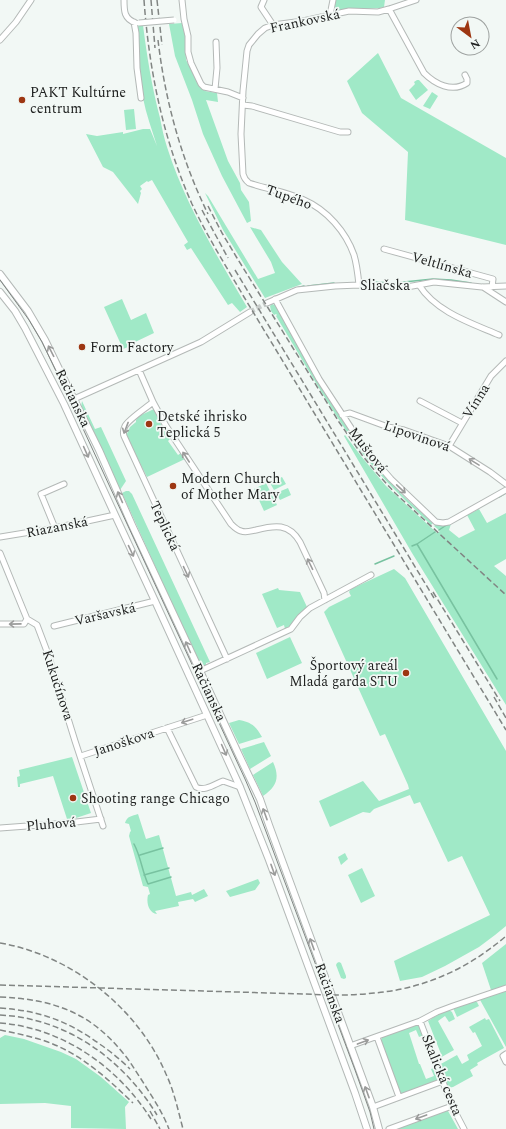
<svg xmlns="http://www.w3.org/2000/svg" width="506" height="1129" viewBox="0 0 506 1129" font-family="Spectral,serif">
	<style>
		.green { fill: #a0e9c7 }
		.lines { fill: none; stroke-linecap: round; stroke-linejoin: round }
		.stream { stroke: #78c2a0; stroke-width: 1.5 }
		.minor-tunnel { stroke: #c8cdcb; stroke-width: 5; stroke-dasharray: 5 2.5; stroke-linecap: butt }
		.minor-casing { stroke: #b4b9b7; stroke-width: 7 }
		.major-casing { stroke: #b4b9b7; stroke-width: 8 }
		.minor { stroke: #fff; stroke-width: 5 }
		.major { stroke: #fff; stroke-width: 6 }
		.tram { stroke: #818583; stroke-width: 1 }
		.rail { stroke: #818583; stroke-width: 1.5; stroke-dasharray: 6 3; stroke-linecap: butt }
		.minor-bridge-casing { stroke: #b4b9b7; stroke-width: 7; stroke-linecap: butt }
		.minor-bridge { stroke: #fff; stroke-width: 5 }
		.oneway { stroke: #9b9c9b }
		.poi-dot { fill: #9d3612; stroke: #f2f8f5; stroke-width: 1.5 }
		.labels { text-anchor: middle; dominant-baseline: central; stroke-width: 3.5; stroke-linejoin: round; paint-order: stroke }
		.street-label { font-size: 14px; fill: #202221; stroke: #f2f8f5 }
		.poi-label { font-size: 14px; fill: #202221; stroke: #f2f8f5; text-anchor: start }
	</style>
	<rect width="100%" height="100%" fill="#f2f8f5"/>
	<path class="green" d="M336 0H385L384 7 380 8 333 11Z
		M182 23 185 36 186 60 200 85 205 91 217 93 218 102 206 100 228 161 240 183 241 190 249 202 251 221 247 223 222 176 203 134 192 100 175 56 169 24Z
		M137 25H143C147 57 152 87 160 118 162 128 164 138 167 147 185 204 217 256 247 307L240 312 232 303 228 305 191 248 187 250 184 245 188 242 152 180 148 182 147 181 140 186 142 189 140 191 141 193 138 204 113 172 103 167 86 134 97 136 123 132V134L143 129H150L157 146C152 130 146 114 143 98 138 74 138 50 137 25Z
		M378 53 401 98 506 158V245L405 220 408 152 362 113 347 81Z
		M417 80H419L428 90 416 100 409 90 415 84 414 82Z
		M432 92 438 96 430 109 423 106Z
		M134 109 136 129 126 130 124 110Z
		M205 193 208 196 258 279 275 273 271 262 250 227 261 230 282 262 302 284 265 298 223 230Z
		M122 299 131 320 146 313 154 333 133 343V345L123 349 104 307Z
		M272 304 275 305 279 311 338 412 401 490 399 492 433 523 431 525C405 500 378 475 356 445 327 404 302 359 276 316L277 315 276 314 274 315 271 311 270 306Z
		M82 401 95 429 101 427 126 481 120 490 81 407Z
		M154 409 163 429H165L171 438 168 441 178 455 181 453 185 459 147 477 126 436 130 427 136 422V420L139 416Z
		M345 435 361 456 386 486 437 533 440 531 434 526 437 523H448L451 524 449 530 459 538 475 530 467 515 479 509 487 523 506 513V559L494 566 506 576V705L412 553 344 436Z
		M282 477 286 484 274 490 270 483Z
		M266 483 277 505 264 511 254 489Z
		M288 488 291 495 280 500 276 493Z
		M126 491H129L132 494 210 662 206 663V665H202L198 661 122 493Z
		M394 569 405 578 506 751V926L495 935 479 947 445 966 422 977 400 981 394 961 490 915 462 856 448 862 420 802 414 804 410 795 374 809 370 813 363 812 330 827 319 801 363 781 379 801 409 789 408 785 385 734 380 736 324 612 329 607 351 596 349 592 351 589Z
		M278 588 279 590 300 592 307 607 291 626 285 629 284 625 277 628 262 594Z
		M290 637 302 663 267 679 256 653Z
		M239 720C251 722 256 726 262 737L239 744 229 723Z
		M264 742 271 756 250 769 241 749Z
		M72 757 91 813 76 818 67 819 53 776 20 784V787H18L17 777 20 776 19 770Z
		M273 762C280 777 277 787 263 796L253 775Z
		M138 814 146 839 159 835 176 896 191 892 192 895 204 889 208 896 195 902 193 899 178 902 179 906 155 911 157 914C149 913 146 903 148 895L150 894 148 887 143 886 129 836 130 832 131 831 129 824 125 823C127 816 132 816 138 814Z
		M345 853 348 859 341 865 338 857Z
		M362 868 375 896 361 903 348 875Z
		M258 879 260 883 255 890 230 897 226 891Z
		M506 944V1047L479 998 492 993 482 963Z
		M339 962 341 963 346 976V978L344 979 341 978 336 965 337 963Z
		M473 1001 477 1002 479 1006 457 1017 453 1008Z
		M449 1010 452 1012 455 1019 449 1022 445 1016 438 1021 454 1050 438 1059H436V1057L441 1054 428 1021 439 1014Z
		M485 1018 486 1020 489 1019 504 1048 477 1063 478 1065 470 1070 473 1076 453 1087 448 1088 439 1065 457 1055 462 1064 469 1060 467 1055 482 1046 475 1032 473 1033 469 1027Z
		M415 1024C421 1024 422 1030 424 1035L419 1037 416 1030 409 1033 419 1064H420L426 1079 434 1076 431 1069 436 1067 440 1076 435 1082 400 1094 381 1045V1040L383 1036Z
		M5 1035 24 1039 61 1052 76 1059 101 1077 129 1102 125 1107 126 1129 71 1128V1106L45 1103 0 1104V1038Z
		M447 1110 448 1111 458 1129H393Z"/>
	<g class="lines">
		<path class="stream" d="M372 282 394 283 433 279 451 280 471 283
			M308 286 334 283
			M296 288 304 286
			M499 497 506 493
			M439 530 448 524
			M417 544 435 532
			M412 546 417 544 497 679
			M375 564 394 556
			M134 844C141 857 142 871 148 884L171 877
			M140 855 163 848
			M144 875 169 868"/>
		<path class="minor-tunnel" d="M250 312 267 303"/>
		<defs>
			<path id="minor" d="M124 0C124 11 124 19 136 23
				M182 0 184 19 188 36V52L191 63 201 84 204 87 228 92 243 98
				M264 0 261 7 273 25
				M389 9 424 73C435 84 452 93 467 83V79L465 75
				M330 15 333 0
				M134 22 136 33 137 68 141 98
				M0 40 16 22 31 0
				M215 89 217 68 216 42
				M243 105 252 106 340 132H348
				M384 249 493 279 492 287
				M359 285C358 275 357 265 354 255 346 232 327 210 304 200 287 192 267 189 249 183 245 180 244 178 243 174L241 134 243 91 247 51 249 45 258 34 265 28 273 25 303 21 349 11 378 12 389 9 416 0
				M419 285C436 312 471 323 499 335
				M483 287 506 302
				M275 299 319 379 357 437 370 455 391 479 436 522 443 523 449 522 506 490
				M267 303 297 290 335 286 359 285 407 287 434 282 482 287 506 286
				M139 370 153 402 166 426 231 524C234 527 237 530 241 531 246 533 251 531 256 530 275 525 289 523 300 542L324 593 325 600
				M74 399 201 342 250 312
				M420 401 462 423
				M153 402C146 408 129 419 125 426 123 430 123 433 124 436L227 659
				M342 415 350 413 388 427 404 430 449 446 490 472 506 484
				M449 446 491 376 506 361
				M55 528 41 494 64 484
				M0 537 55 528 115 515
				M0 553 27 619 37 625 48 654 75 741 103 826
				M0 624H24L27 619
				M54 626 155 601
				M200 671 291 629 300 617 310 608 371 575
				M167 728 196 787C204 792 215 784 223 781L240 787
				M81 756 207 715
				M0 828 68 823 101 819
				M420 1021 452 1106 464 1129
				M377 1037 399 1097
				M350 1046 420 1021 437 1012 453 1006 506 988
				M506 1054 503 1056 506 1062
				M373 1107 443 1081
				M389 1129 452 1106"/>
			<path id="major" d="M0 274 28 311 45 340 63 377 99 450 132 525 200 671 238 753 248 774 260 799 269 825 373 1107 379 1129
				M0 292 15 311 25 328 64 404 115 515 155 601 240 787 269 860 355 1093 367 1129"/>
		</defs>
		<use href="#minor" class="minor-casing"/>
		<use href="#major" class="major-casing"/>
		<use href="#minor" class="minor"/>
		<use href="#major" class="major"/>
		<path class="tram" d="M0 280 29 320 42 342 67 394 245 779 255 802 355 1070 370 1112 374 1129"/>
		<path class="rail" d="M144 0C149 70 163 139 192 204 207 236 226 266 244 297L506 730
			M151 0 155 48
			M157 0 162 45
			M158 40C165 100 181 159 208 214
			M208 206 222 233 237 258 339 422 362 455 375 471 395 493 506 595
			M202 210 228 258
			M235 270 434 598
			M433 592 500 701
			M494 697 506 718
			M0 943C71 955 138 1008 166 1074 174 1091 178 1110 183 1129
			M0 985 304 994C327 995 351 996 374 993 423 989 468 969 506 936
			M0 997C52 999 90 1012 123 1053 130 1061 135 1070 141 1079 151 1095 162 1111 169 1129
			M0 1008C41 1011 68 1021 101 1045 111 1052 121 1060 130 1069
			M0 1015C66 1018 123 1059 157 1115
			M0 1023C63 1028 118 1067 151 1119
			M0 1030C15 1033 30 1036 45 1041 80 1053 107 1078 133 1103
			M150 1111 160 1129"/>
		<defs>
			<path id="minor-bridge" d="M139 23 174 20"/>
		</defs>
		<use href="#minor-bridge" class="minor-bridge-casing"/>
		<use href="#minor-bridge" class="minor-bridge"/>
	</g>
	<defs><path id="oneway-shaft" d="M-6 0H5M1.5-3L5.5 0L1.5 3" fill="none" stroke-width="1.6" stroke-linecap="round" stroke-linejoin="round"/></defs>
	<g class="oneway">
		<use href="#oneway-shaft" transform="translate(51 351) rotate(-117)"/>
		<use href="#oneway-shaft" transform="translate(126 428) rotate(111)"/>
		<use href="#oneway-shaft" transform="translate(86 452) rotate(66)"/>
		<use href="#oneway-shaft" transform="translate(186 457) rotate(-123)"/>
		<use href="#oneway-shaft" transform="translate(474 462) rotate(-148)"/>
		<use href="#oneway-shaft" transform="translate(401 489) rotate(43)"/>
		<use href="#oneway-shaft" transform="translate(120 497) rotate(-114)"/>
		<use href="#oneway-shaft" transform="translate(131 551) rotate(65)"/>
		<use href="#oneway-shaft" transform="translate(310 564) rotate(-116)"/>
		<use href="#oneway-shaft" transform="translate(186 572) rotate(65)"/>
		<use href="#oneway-shaft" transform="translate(15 624) rotate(179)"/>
		<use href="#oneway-shaft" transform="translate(188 647) rotate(-114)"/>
		<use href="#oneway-shaft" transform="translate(187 721) rotate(162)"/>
		<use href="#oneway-shaft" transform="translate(224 750) rotate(66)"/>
		<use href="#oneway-shaft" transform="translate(265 814) rotate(-110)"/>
		<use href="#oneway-shaft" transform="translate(273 870) rotate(70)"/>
		<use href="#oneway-shaft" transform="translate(312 944) rotate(-110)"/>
		<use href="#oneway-shaft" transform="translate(363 1042) rotate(-20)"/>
		<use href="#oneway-shaft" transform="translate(367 1092) rotate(-110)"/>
		<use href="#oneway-shaft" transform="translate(421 1117) rotate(160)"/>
	</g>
	<g class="poi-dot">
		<circle cx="22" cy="100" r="4"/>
		<circle cx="82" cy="347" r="4"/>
		<circle cx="149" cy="424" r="4"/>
		<circle cx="173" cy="486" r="4"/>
		<circle cx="406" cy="673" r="4"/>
		<circle cx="73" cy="798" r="4"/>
	</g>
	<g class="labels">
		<g class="street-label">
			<text transform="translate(305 21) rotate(-12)">Frankovská</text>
			<text transform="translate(289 197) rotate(20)">Tupého</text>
			<text transform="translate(442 265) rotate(16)">Veltlínska</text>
			<text x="385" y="285">Sliačska</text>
			<text transform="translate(73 398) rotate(64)">Račianska</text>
			<text transform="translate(476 401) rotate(-58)">Vínna</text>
			<text transform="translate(417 436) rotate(19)">Lipovinová</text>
			<text transform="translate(368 450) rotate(52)">Muštová</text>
			<text transform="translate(165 526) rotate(65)">Teplická</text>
			<text transform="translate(57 527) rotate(-11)">Riazanská</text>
			<text transform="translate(105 614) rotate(-13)">Varšavská</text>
			<text transform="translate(58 685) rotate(72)">Kukučínova</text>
			<text transform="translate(209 692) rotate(65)">Račianska</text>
			<text transform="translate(124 742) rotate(-18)">Janoškova</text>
			<text transform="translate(51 824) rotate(-5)">Pluhová</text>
			<text transform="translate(330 993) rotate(70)">Račianska</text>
			<text transform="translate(442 1075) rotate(68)">Skalická cesta</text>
		</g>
		<g class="poi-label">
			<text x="30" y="92">PAKT Kultúrne<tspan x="30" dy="16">centrum</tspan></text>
			<text x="90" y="347">Form Factory</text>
			<text x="157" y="416">Detské ihrisko<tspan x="157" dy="16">Teplická 5</tspan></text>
			<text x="181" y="478">Modern Church<tspan x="181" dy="16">of Mother Mary</tspan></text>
			<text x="398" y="665" text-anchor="end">Športový areál<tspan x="398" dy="16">Mladá garda STU</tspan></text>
			<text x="81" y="798">Shooting range Chicago</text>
		</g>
	</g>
	<g transform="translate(470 36) rotate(148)"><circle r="19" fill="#f2f8f5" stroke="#9ea2a0"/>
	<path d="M0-3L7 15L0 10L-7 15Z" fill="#9d3612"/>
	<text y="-6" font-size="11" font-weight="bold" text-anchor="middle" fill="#202221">N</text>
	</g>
</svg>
